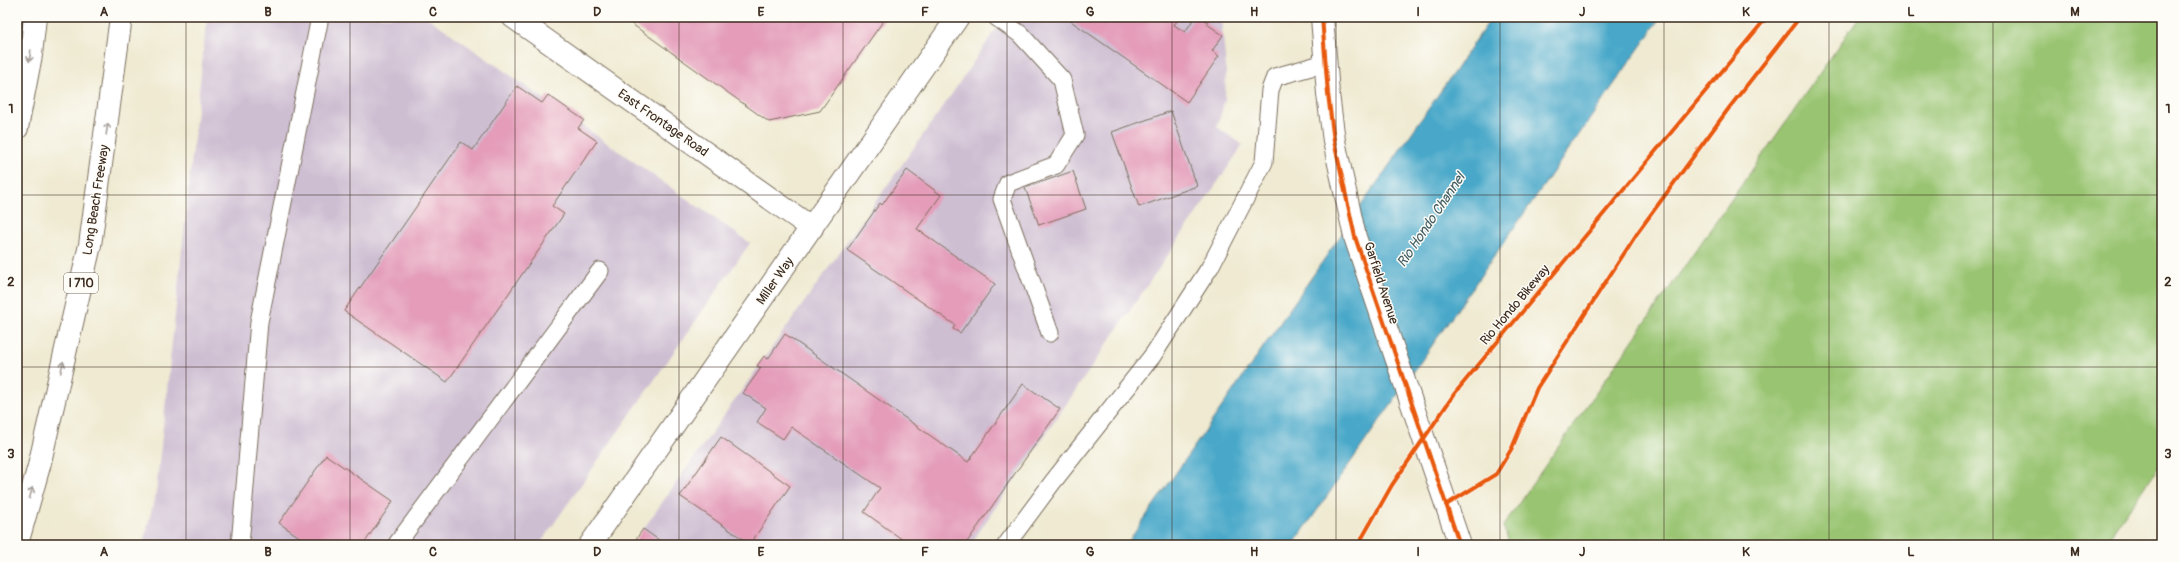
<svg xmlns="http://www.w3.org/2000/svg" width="2179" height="562" viewBox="0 0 2179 562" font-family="Pangolin,sans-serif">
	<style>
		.industrial { fill: #cebed2 }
		.green { fill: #99c471; stroke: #6a7748 }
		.water { fill: #4aa8c9; stroke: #426974 }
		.building { fill: #e49cb9 }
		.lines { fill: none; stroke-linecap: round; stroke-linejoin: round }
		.service-casing { stroke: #7a6d5d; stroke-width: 19 }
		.minor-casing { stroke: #7a6d5d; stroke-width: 24 }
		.secondary-casing { stroke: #7a6d5d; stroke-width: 24 }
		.motorway-casing { stroke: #7a6d5d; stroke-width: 24 }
		.service { stroke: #fff; stroke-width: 17 }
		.minor { stroke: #fff; stroke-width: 22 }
		.secondary { stroke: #fff; stroke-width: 22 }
		.motorway { stroke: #fff; stroke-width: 22 }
		.cycleway-casing { stroke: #fdfcf7; stroke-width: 6 }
		.cycleway { stroke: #e8590c; stroke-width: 4 }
		.oneway { stroke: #a79f9a }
		.grid { fill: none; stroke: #3b2a1e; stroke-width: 1; stroke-opacity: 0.55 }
		.labels { text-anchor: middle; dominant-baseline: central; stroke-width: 3; stroke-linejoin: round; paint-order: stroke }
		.shield { fill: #fdfcf7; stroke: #75695f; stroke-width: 1 }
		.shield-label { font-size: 12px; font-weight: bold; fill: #3b2a1e }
		.street-label { font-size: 13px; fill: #3b2a1e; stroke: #fdfcf7 }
		.water-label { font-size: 14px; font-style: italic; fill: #415c62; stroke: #fdfcf7 }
		.neatline { fill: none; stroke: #3b2a1e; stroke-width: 1.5 }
		.grid-label { font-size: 13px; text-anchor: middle; font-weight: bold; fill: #3b2a1e }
	</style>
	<rect width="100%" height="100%" fill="#fdfcf7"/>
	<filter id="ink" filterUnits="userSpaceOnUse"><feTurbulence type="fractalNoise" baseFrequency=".025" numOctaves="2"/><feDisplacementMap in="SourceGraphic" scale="8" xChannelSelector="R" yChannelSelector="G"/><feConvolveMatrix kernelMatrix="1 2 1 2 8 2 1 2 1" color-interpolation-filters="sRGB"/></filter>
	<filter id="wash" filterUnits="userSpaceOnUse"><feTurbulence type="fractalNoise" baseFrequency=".012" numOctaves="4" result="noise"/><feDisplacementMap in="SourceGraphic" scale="16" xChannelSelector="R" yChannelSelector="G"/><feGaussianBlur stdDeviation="0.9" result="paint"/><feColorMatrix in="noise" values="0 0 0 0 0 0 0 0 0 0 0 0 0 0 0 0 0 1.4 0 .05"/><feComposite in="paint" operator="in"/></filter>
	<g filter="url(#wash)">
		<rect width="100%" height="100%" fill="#efead1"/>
		<path class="industrial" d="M207 17H427L750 243 539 545H143L156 492Z
			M1004 17H1221L1226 67 1225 100 1217 127 1243 145 970 545H632L947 101Z"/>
		<path class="green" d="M1859 17H2162V462L2104 545H1510L1503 526Z"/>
		<path class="water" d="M1492 17H1661L1293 545H1126Z"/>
		<g id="blocks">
			<path class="building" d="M622 17H886L820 111 769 122Z
				M1065 17H1180L1174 25 1185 32 1195 17H1201L1208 22 1207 24 1223 35 1212 51 1219 56 1187 102Z
				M517 86 542 103 548 95 584 120 578 128 597 141 552 206 564 214 447 382 344 311 461 142 473 150Z
				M1171 111 1197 186 1139 207 1112 132Z
				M907 170 941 195 917 229 995 284 960 333 953 329 955 325 847 250 880 203 882 205Z
				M1073 171 1086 209 1039 225 1025 188Z
				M785 334 968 462 1023 384 1060 409 965 545H910L864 512 880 488 791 427 783 439 757 422 766 408 743 393 761 368 757 366 764 356 768 359Z
				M721 437 790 486 750 544 680 496Z
				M326 455 393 501 363 545H311L279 523Z
				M643 529 666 545H632Z"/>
		</g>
	</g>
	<g filter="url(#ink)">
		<use href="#blocks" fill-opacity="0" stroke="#7a6d5d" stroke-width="1"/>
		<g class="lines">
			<defs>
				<path id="service" d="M996 17 1020 34 1062 80 1075 135 1056 165 1008 183 1002 199 1050 333
					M240 545 259 322 320 17
					M396 545 600 271
					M1006 545 1052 483 1153 355 1210 267 1264 162 1270 90 1275 77 1325 63"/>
				<path id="minor" d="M513 17 812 228
					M590 545 958 17"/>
				<path id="secondary" d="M1322 17 1328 94 1334 141 1355 237 1460 545"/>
				<path id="motorway" d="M17 128 31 55 35 17
					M17 544 39 466 90 245 121 17"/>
			</defs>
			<use href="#service" class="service-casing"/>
			<use href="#minor" class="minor-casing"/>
			<use href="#secondary" class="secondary-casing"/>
			<use href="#motorway" class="motorway-casing"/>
			<use href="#service" class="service"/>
			<use href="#minor" class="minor"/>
			<use href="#secondary" class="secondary"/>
			<use href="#motorway" class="motorway"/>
			<defs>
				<path id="cycleway" d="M1322 17 1328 94 1334 141 1355 237 1460 545
					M1446 505 1496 474 1512 448 1537 388 1638 232 1729 108 1800 17
					M1358 545 1392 485 1455 393 1767 17"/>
			</defs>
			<use href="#cycleway" class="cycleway-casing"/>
			<use href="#cycleway" class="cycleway"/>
		</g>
		<defs><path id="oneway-shaft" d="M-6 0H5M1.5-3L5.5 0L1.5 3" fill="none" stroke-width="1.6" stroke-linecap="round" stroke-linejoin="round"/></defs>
		<g class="oneway">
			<use href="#oneway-shaft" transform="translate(30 56) rotate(98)"/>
			<use href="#oneway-shaft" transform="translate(107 129) rotate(-82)"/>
			<use href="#oneway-shaft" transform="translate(62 367) rotate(-77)"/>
			<use href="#oneway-shaft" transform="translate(31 493) rotate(-74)"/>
		</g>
	</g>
	<path class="grid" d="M186 17V545M350 17V545M515 17V545M679 17V545M843 17V545M1007 17V545M1172 17V545M1336 17V545M1500 17V545M1664 17V545M1829 17V545M1993 17V545M17 195H2162M17 367H2162"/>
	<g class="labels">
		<rect class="shield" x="64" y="273" width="34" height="20" rx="3"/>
		<g class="shield-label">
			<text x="81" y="283">I 710</text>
		</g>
		<g class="street-label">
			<text transform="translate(663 123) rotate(35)">East Frontage Road</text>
			<text transform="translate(96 200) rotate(-81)">Long Beach Freeway</text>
			<text transform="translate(775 281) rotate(-55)">Miller Way</text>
			<text transform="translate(1381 283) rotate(72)">Garfield Avenue</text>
			<text transform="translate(1515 305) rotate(-50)">Rio Hondo Bikeway</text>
		</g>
		<g class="water-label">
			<text transform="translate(1431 220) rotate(-56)">Rio Hondo Channel</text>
		</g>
	</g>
	<rect width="2179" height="562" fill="none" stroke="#fdfcf7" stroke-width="44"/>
	<rect x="22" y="22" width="2135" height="518" class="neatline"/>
	<g class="grid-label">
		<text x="104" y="16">A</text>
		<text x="268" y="16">B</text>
		<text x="433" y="16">C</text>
		<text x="597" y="16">D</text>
		<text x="761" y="16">E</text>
		<text x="925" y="16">F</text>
		<text x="1090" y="16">G</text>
		<text x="1254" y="16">H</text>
		<text x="1418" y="16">I</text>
		<text x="1582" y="16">J</text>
		<text x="1746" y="16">K</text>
		<text x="1911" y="16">L</text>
		<text x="2075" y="16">M</text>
		<text x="11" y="113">1</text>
		<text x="2168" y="113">1</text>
		<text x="11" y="286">2</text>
		<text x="2168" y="286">2</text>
		<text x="11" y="458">3</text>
		<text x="2168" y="458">3</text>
		<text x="104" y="556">A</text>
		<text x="268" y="556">B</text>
		<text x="433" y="556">C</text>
		<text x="597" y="556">D</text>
		<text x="761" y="556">E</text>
		<text x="925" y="556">F</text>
		<text x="1090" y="556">G</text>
		<text x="1254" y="556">H</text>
		<text x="1418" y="556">I</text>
		<text x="1582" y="556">J</text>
		<text x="1746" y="556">K</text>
		<text x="1911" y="556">L</text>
		<text x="2075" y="556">M</text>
	</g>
</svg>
